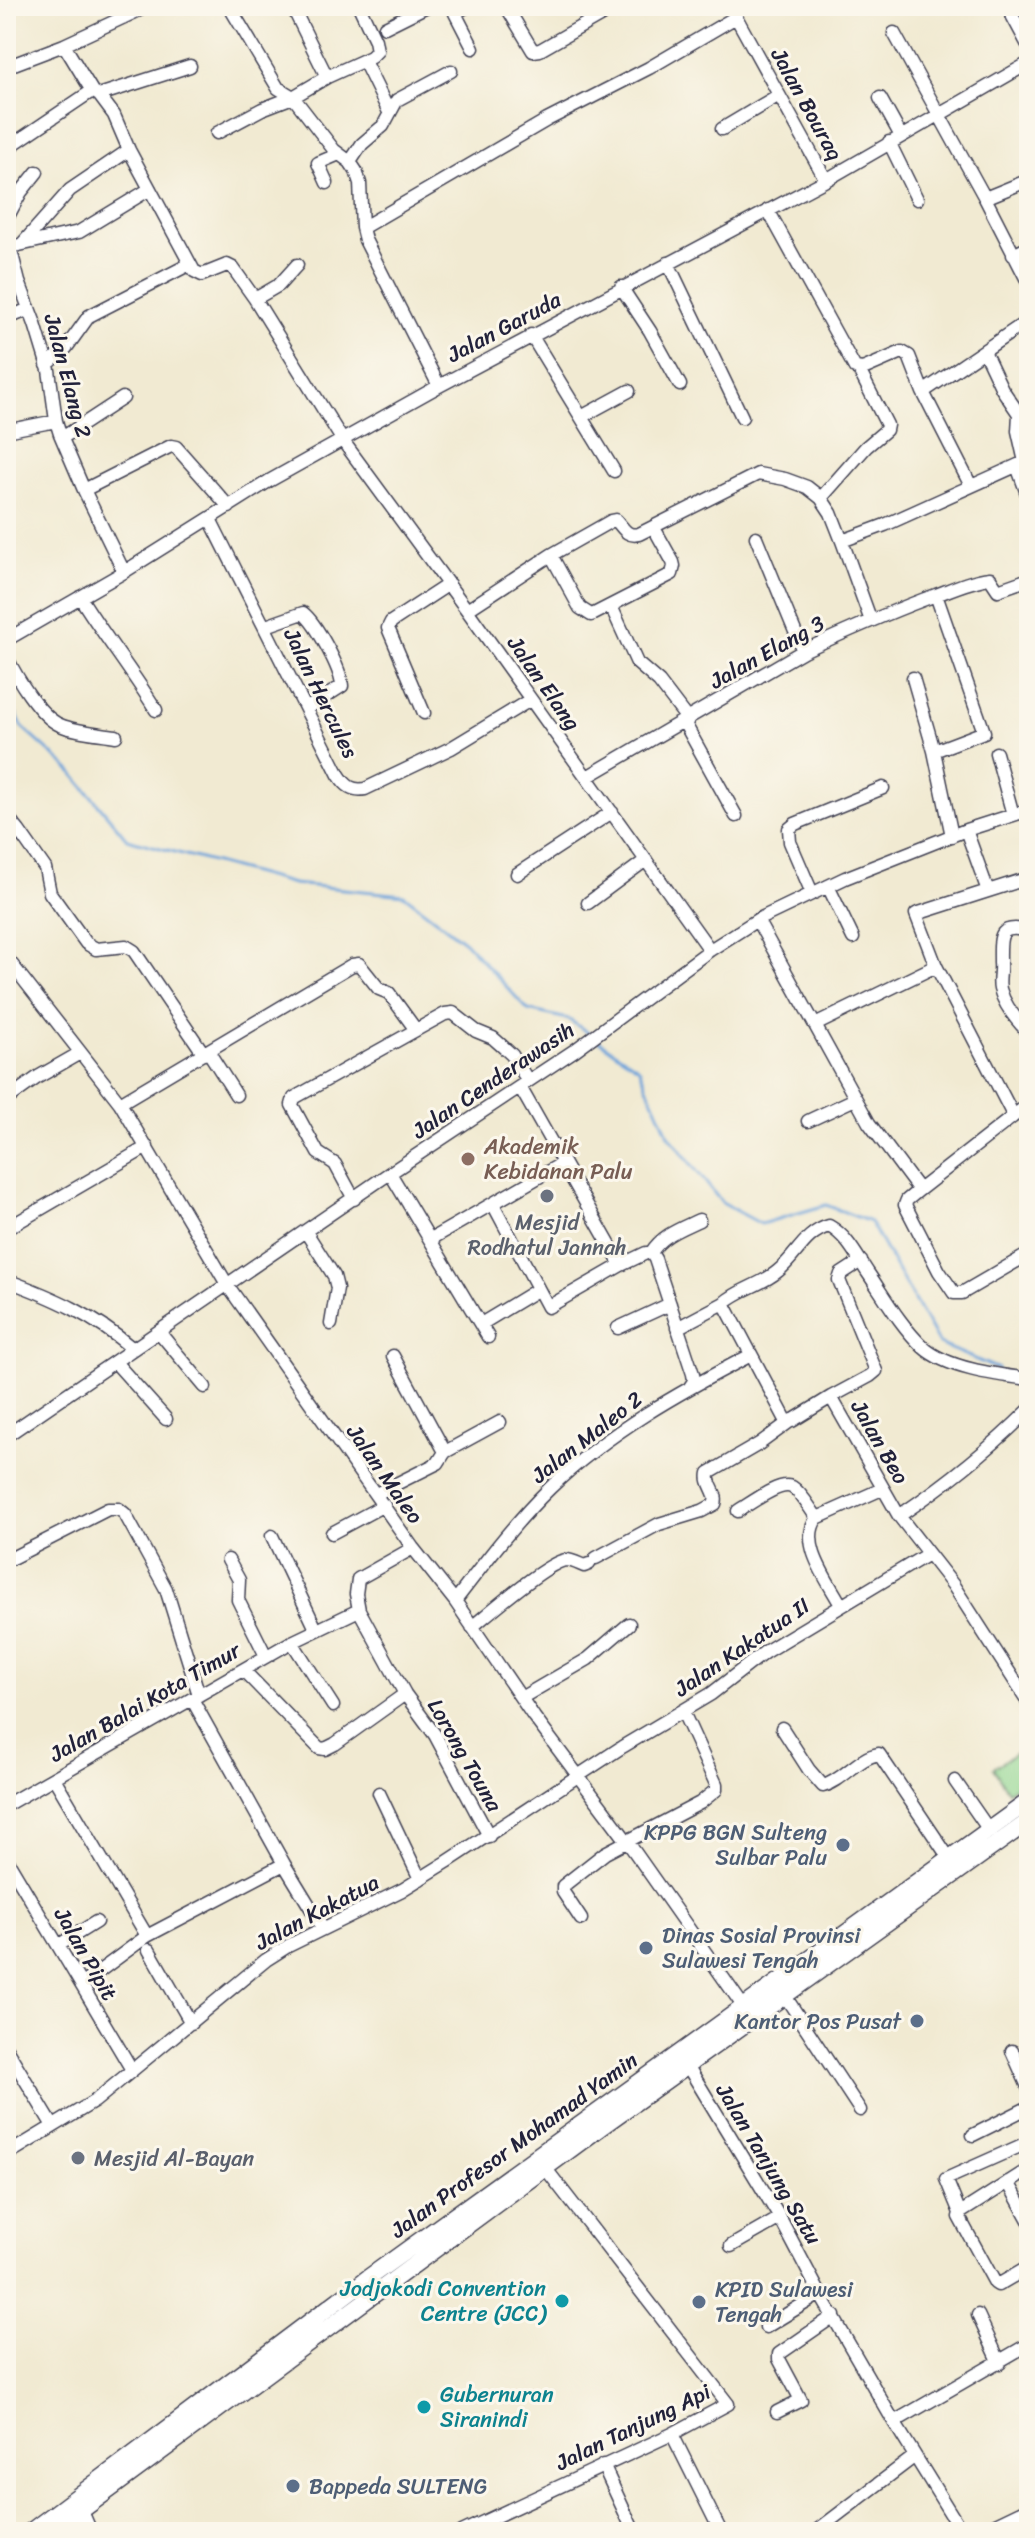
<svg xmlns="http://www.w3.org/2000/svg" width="1035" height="2538" viewBox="0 0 1035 2538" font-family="Sriracha,sans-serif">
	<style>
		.green { fill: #8ed48e; stroke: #587b64; stroke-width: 2 }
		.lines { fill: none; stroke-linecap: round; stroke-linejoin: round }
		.stream { stroke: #6da3da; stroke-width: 3 }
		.minor-casing { stroke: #414052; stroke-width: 15 }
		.major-casing { stroke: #414052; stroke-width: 19 }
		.minor { stroke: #fff; stroke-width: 12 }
		.major { stroke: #fff; stroke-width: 16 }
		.education-dot { fill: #8d6e63; stroke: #fbf7ec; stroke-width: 3 }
		.worship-dot { fill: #6b7280; stroke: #fbf7ec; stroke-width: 3 }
		.service-dot { fill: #5c6f8a; stroke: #fbf7ec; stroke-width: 3 }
		.culture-dot { fill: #0f9aa8; stroke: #fbf7ec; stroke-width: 3 }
		.labels { text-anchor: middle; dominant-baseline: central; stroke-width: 6; stroke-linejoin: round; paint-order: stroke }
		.street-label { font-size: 22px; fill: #22223b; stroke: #fbf7ec }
		.education-label { font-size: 22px; fill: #785e54; stroke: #fbf7ec; text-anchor: start }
		.worship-label { font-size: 22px; fill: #5b616d; stroke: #fbf7ec }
		.service-label { font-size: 22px; fill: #4e5e75; stroke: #fbf7ec; text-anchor: start }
		.culture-label { font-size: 22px; fill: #0d838f; stroke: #fbf7ec; text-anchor: end }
	</style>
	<rect width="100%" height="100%" fill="#fbf7ec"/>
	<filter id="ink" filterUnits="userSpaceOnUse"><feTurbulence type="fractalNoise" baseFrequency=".0125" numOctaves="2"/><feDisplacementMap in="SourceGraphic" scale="16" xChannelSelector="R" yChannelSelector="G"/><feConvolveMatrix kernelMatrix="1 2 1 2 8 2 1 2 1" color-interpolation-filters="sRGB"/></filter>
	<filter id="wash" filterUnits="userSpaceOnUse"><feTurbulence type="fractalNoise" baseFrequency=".006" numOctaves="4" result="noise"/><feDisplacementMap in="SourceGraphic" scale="32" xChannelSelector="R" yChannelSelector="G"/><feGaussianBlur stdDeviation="1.8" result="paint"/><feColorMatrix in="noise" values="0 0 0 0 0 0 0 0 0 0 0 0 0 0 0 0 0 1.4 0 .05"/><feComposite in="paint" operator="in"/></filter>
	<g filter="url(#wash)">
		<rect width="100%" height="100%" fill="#f1ead2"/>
		<path class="green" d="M1021 1750 1029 1763V1777L1008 1791 993 1768Z"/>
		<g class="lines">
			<path class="stream" d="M6 693 22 727 70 770 127 839 293 884 404 895 465 942 528 1010 568 1019 590 1034
				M596 1039 639 1068 669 1136 722 1203 761 1224 826 1205 870 1222 939 1344 998 1369"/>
		</g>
	</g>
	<g filter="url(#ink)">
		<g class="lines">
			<defs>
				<path id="minor" d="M229 6 278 88 293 97 334 150 350 162 356 171 360 183 362 228 365 240 439 386
					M468 6 455 13 473 48
					M506 6 533 51 540 50 617 6
					M730 6 826 180
					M1007 6 1029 47
					M385 27 427 6
					M894 33 985 198 1026 278 1029 280
					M64 45 92 91 99 95 114 115 129 150 194 271 202 275 227 265 233 268 255 299 343 441 467 610 710 950
					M364 61 389 112
					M6 67 64 45 148 6
					M327 77 371 57 377 51 375 40 359 6
					M99 95 190 66
					M880 98 901 136
					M722 129 779 95
					M217 133 262 109 293 97 327 77 292 6
					M889 142 917 199
					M6 149 92 91
					M350 162 362 144 383 126 397 100 451 71
					M327 183 318 163 339 154
					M985 198 1029 180
					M768 210 855 368 863 369 902 352 909 356 923 392 971 486
					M6 220 21 192 37 172
					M362 228 547 120 649 68 736 17
					M6 231 19 282 35 324 49 370 56 421 60 434 84 490 124 572
					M23 243 70 190 129 150
					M10 247 79 232 150 189
					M1013 255 1029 247
					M668 263 742 417
					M621 287 650 331 680 385
					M255 299 279 285 297 265
					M6 319 29 309
					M531 335 614 471
					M984 351 1002 389 1019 414 1018 431 1025 462
					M47 365 66 348 89 316 190 264
					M923 392 1029 320
					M581 417 629 391
					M10 430 56 421
					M62 438 123 398
					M1017 466 1029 499
					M84 490 171 446 176 447 229 507
					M821 498 866 447 886 430 887 425 859 370
					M210 519 339 775C346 786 352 791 365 789L451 748 530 700
					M756 537 803 651
					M551 555 580 608 591 615 594 614 672 574 674 566 673 562 654 528
					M80 597C104 636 132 671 156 710
					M611 606 637 663 659 682 688 720
					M467 610 551 555 611 521 616 520C624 529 627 537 639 534L758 474 785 479 807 487 821 498 831 513 842 541
					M871 621 842 541 885 525 1029 460
					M266 626 303 613C316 623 341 669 342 686L306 709
					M6 640 124 572 269 481 439 386 826 180 1029 63
					M6 656C16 676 39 716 60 725 77 732 98 733 116 736
					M913 678 934 751 984 732 936 595
					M424 713 388 628 391 622 449 584
					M684 722 736 816
					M934 751 952 836
					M996 753 1013 815
					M587 777 803 651C847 631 891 611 936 595 954 588 972 580 990 578L998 590 1029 579
					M6 815 19 831
					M6 842 19 831 45 868 50 893 86 943 96 949 126 946 134 951 204 1054
					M517 874 612 812
					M828 886 853 938
					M988 891 1029 878
					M812 893 790 842 789 829 795 824 883 788
					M588 903 646 860
					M757 920 869 1123 919 1190
					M1029 931C997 923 1000 937 1000 963 1001 971 998 981 1000 989 1004 1005 1018 1022 1029 1033
					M6 957 120 1103 228 1286 413 1548 455 1601 534 1717 627 1841 743 2006
					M936 966 916 914 988 891 966 830
					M815 1025 936 966 1013 1115
					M416 1030 445 1014 453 1013 476 1031 493 1038 501 1045 512 1055 528 1081
					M208 1051 236 1095
					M520 1087 621 1265 646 1253H651L655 1259 693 1374 694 1381 690 1387
					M6 1100 38 1077 80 1053
					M120 1103 352 965 359 964 379 989 389 993 416 1030 294 1098 292 1105 318 1153 335 1164 354 1199
					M1029 1104 919 1190 907 1200 905 1205 939 1271 954 1293H962L1029 1254
					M808 1121 855 1099
					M390 1173 488 1337
					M493 1204 548 1307 621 1265
					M6 1229 147 1147
					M306 1232 334 1276 337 1288 331 1324
					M431 1239 563 1163
					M651 1253C662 1235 680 1229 699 1220
					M6 1280C55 1298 93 1315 133 1349
					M724 1303C739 1289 762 1285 778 1271 797 1256 804 1233 829 1226 847 1236 856 1255 868 1273 885 1298 901 1326 923 1347 947 1369 998 1375 1029 1379
					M481 1324 537 1290
					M618 1328 670 1304
					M677 1328 724 1303 786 1420 792 1421 831 1397 899 1516 953 1585 1029 1703
					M159 1332 205 1387
					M393 1356 445 1452
					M115 1362 166 1419
					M831 1397 870 1376 876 1371 839 1280 841 1274 861 1261
					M6 1436 390 1173 575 1050 710 950 757 920 845 878 966 830 1029 810
					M376 1494 438 1463 445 1452 500 1422
					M738 1511C750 1504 779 1481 792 1487 802 1493 810 1509 817 1518
					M899 1516C946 1484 989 1450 1029 1410
					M332 1533 384 1505
					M272 1536 316 1629
					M413 1548 358 1579 356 1594 359 1610 405 1694 435 1735 489 1836
					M596 1558 659 1524 702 1511 715 1504C719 1493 706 1485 709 1473L759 1444 789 1422
					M228 1560 239 1580 238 1600 266 1656
					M6 1561 108 1509H119L125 1514 166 1589 199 1695
					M455 1601C485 1562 515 1522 550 1488 608 1432 680 1392 751 1355
					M841 1605C829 1582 798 1543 817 1518L882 1489
					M472 1627C489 1613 547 1562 566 1560 572 1560 579 1564 584 1566L589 1564
					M292 1642 333 1706
					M243 1670 319 1748 325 1749 335 1744 405 1694
					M521 1698 588 1659 629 1624
					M782 1728 809 1770 823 1786C843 1781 858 1757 879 1754L949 1858
					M54 1778 147 1936
					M955 1781 989 1830
					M379 1793 420 1879
					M6 1805 288 1644 359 1610
					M6 1858 132 2070
					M284 1864 323 1928
					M581 1919 563 1892V1886L605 1853 700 1803 716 1790V1784L683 1712
					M59 1945 96 1922
					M149 1950 191 2023
					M82 1984 147 1936 284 1864 192 1699
					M785 1996 860 2110
					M6 2048 53 2126
					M1012 2051 1029 2089
					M687 2065 780 2218 820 2294 894 2422 962 2532
					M973 2135 1029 2107
					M6 2155 95 2101 266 1960 288 1946 402 1890 447 1862 622 1747 711 1694 765 1652 928 1554
					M1029 2169 960 2213 959 2217 995 2283 998 2285 1029 2267
					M1008 2182 1029 2220
					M960 2213 946 2179 1029 2142
					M731 2246 780 2218
					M978 2315 1000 2363
					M766 2327 820 2294
					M777 2412 801 2400 779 2359V2354L834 2316
					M894 2422 1029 2344
					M672 2434 721 2532
					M603 2465 634 2532
					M81 2509 91 2532
					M462 2532 672 2434 728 2404 546 2169
					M815 2532 915 2456
					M979 2532 1029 2508"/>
				<path id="major" d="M30 2532 368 2278 1029 1801
					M52 2532 602 2126 1029 1821"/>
			</defs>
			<use href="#minor" class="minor-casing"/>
			<use href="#major" class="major-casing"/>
			<use href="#minor" class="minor"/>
			<use href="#major" class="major"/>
		</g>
	</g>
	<circle class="education-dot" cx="468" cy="1159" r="8"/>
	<g class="worship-dot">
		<circle cx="547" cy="1196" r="8"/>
		<circle cx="78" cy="2158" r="8"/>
	</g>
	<g class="service-dot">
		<circle cx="843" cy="1845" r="8"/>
		<circle cx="646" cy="1948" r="8"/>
		<circle cx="917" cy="2021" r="8"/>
		<circle cx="699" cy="2302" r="8"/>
		<circle cx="293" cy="2486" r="8"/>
	</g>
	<g class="culture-dot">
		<circle cx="562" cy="2301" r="8"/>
		<circle cx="424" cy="2407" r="8"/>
	</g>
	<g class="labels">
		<g class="street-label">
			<text transform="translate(807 104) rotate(61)">Jalan Bouraq</text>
			<text transform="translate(504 327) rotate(-28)">Jalan Garuda</text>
			<text transform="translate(68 376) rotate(75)">Jalan Elang 2</text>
			<text transform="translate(767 652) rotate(-29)">Jalan Elang 3</text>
			<text transform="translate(544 683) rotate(55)">Jalan Elang</text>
			<text transform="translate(321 693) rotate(64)">Jalan Hercules</text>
			<text transform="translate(493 1080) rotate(-34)">Jalan Cenderawasih</text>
			<text transform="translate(587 1437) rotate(-38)">Jalan Maleo 2</text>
			<text transform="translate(880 1442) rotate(60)">Jalan Beo</text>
			<text transform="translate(385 1474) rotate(55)">Jalan Maleo</text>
			<text transform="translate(742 1647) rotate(-34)">Jalan Kakatua II</text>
			<text transform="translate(145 1702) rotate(-30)">Jalan Balai Kota Timur</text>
			<text transform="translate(465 1755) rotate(60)">Lorong Touna</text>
			<text transform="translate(317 1912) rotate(-28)">Jalan Kakatua</text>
			<text transform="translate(86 1954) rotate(60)">Jalan Pipit</text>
			<text transform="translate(514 2145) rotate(-36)">Jalan Profesor Mohamad Yamin</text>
			<text transform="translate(769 2164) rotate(59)">Jalan Tanjung Satu</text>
			<text transform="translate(633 2427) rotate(-26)">Jalan Tanjung Api</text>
		</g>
		<g class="education-label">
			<text x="484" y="1146">Akademik<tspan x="484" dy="25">Kebidanan Palu</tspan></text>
		</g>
		<g class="worship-label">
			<text x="547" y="1222">Mesjid<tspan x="547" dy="25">Rodhatul Jannah</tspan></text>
			<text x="94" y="2158" text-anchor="start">Mesjid Al-Bayan</text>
		</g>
		<g class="service-label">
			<text x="827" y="1832" text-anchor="end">KPPG BGN Sulteng<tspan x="827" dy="25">Sulbar Palu</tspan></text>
			<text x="662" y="1935">Dinas Sosial Provinsi<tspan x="662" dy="25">Sulawesi Tengah</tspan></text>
			<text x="901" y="2021" text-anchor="end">Kantor Pos Pusat</text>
			<text x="715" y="2289">KPID Sulawesi<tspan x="715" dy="25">Tengah</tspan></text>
			<text x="309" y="2486">Bappeda SULTENG</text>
		</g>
		<g class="culture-label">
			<text x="546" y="2288">Jodjokodi Convention<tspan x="546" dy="25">Centre (JCC)</tspan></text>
			<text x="440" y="2394" text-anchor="start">Gubernuran<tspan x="440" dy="25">Siranindi</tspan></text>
		</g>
	</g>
	<rect width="1035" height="2538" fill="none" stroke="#fbf7ec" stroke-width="32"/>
</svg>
